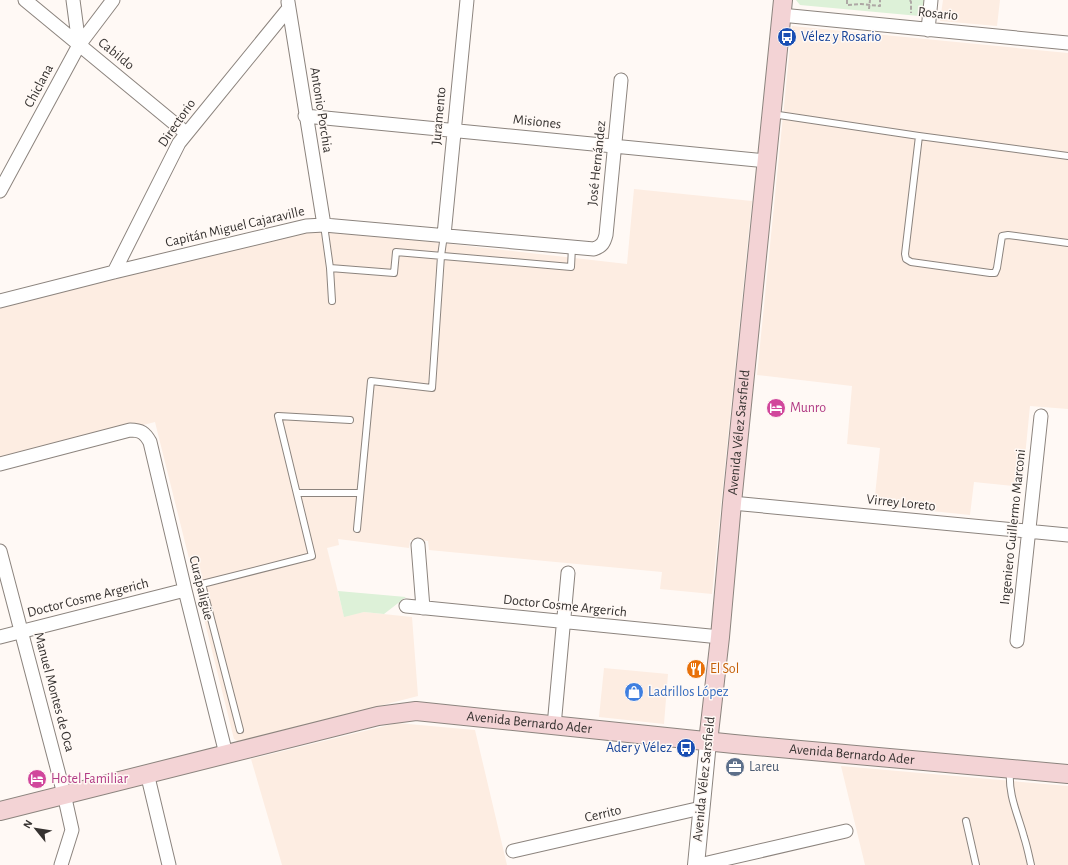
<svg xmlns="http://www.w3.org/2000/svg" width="1068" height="865" viewBox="0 0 1068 865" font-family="'Alegreya Sans',sans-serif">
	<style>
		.built { fill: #fdede2 }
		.green { fill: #ddf1d8 }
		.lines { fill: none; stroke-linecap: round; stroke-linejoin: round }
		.service-casing { stroke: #8c847e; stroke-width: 8 }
		.minor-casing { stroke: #8c847e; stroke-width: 15 }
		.tertiary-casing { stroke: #8c847e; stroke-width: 18 }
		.secondary-casing { stroke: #8c847e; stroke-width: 20 }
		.path { stroke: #aea8a5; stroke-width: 2; stroke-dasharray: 4 2; stroke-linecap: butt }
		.service { stroke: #fff; stroke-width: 6 }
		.minor { stroke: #fff; stroke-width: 13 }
		.tertiary { stroke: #fff; stroke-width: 16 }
		.secondary { stroke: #f3d3d5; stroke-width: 18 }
		.labels { text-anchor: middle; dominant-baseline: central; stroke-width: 3; stroke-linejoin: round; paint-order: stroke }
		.street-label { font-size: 14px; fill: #363230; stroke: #fff9f5 }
		.transit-label { font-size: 14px; fill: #164399; stroke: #fff9f5; text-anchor: start }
		.hotel-label { font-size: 14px; fill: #b23c85; stroke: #fff9f5; text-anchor: start }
		.food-label { font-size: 14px; fill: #c56008; stroke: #fff9f5; text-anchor: start }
		.shop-label { font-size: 14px; fill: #366cbe; stroke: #fff9f5; text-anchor: start }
		.service-label { font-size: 14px; fill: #4e5e75; stroke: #fff9f5; text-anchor: start }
	</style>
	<rect width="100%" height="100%" fill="#fff9f5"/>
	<path class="built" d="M943 0H1000L997 26 940 21Z
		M792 26 1068 53V409L1030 406 1022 487 974 482 970 515 874 505 880 448 847 444 852 386 757 375Z
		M634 189 752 201 712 594 660 589 662 572 429 550 428 541 410 540 409 548 338 539 339 545 327 548 344 616 364 612 412 617 418 696 239 742 234 739 155 422 0 461V304L320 224V229L627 264Z
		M604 668 668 674 664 724 599 717Z
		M397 723 475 730 507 865H282L251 759Z
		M841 766 1068 786V865H865Z"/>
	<path class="green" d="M796 0H925L924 11 919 16 800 5Z
		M338 591 406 597 384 614 364 612 344 617Z"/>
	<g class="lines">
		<defs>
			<path id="service" d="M772 114 919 136 1068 156
				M919 136 905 254 906 259 911 262 990 273H995L997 268 1002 236 1008 235 1068 243
				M324 225 330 268 332 301
				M330 268 394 273 396 252 571 267 572 247
				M297 493H360
				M357 529 371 381 432 388 441 256 444 235
				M240 730 202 584 312 556 278 416 350 420
				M1010 770C1008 796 1018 814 1024 837 1027 846 1029 856 1031 865
				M966 821 976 865"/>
			<path id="minor" d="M25 0 186 133
				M73 0 79 45
				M288 2 324 225
				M781 15 1068 43
				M928 30 931 0
				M305 116 766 161
				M0 191 79 45 113 0
				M444 235 467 0
				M114 272 179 143 289 8
				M0 301 114 272 306 226 324 225 594 249C602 246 604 243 606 235L621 80
				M0 464 130 430C141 430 145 433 150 442L185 590 226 754
				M732 503 1068 535
				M418 545 423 608
				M0 551 64 794 72 830 61 865
				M406 606 720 637
				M0 637 185 590
				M1017 641 1041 416
				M554 726 568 573
				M147 773 169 865
				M513 851 701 808
				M699 865 846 831"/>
			<path id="tertiary" d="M696 865 708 742"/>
			<g id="secondary">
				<path id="s1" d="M708 742 720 637 732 503 783 0"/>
				<path id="s2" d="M0 811 378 716 416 711 734 744 1068 774"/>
			</g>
		</defs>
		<use href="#service" class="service-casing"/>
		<use href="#minor" class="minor-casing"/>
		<use href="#tertiary" class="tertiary-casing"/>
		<use href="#secondary" class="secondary-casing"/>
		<path class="path" d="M847 0V5L861 4 880 6V0
			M910 0 911 2V13
			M869 9 870 0"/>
		<use href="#service" class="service"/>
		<use href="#minor" class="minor"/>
		<use href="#tertiary" class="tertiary"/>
		<use href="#secondary" class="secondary"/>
	</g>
	<defs>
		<symbol id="bus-disc" viewBox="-11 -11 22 22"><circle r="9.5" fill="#1a4fb4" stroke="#fff9f5"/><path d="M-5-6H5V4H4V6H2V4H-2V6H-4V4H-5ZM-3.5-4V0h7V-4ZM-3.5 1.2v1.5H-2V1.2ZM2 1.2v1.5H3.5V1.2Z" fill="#fff"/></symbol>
		<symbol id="hotel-disc" viewBox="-11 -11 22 22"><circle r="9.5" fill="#d1479c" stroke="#fff9f5"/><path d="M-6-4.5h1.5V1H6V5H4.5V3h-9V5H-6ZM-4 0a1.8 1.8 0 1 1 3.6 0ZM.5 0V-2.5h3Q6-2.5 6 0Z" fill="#fff"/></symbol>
		<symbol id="restaurant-disc" viewBox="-11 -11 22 22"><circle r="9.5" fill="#e8710a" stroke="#fff9f5"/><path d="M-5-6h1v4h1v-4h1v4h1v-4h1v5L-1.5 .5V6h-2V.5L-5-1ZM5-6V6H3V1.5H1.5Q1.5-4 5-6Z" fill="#fff"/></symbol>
		<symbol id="shop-disc" viewBox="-11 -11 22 22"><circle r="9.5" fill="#3f7fe0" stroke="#fff9f5"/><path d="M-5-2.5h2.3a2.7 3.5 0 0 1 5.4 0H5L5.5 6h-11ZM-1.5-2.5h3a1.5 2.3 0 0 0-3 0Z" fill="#fff"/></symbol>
		<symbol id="office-disc" viewBox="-11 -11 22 22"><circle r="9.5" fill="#5c6f8a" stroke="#fff9f5"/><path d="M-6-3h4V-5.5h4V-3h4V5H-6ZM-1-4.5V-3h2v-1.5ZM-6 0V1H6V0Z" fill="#fff"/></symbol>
	</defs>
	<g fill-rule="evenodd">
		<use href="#bus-disc" x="776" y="26" width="22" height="22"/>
		<use href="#hotel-disc" x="765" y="397" width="22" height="22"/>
		<use href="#restaurant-disc" x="685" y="658" width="22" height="22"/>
		<use href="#shop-disc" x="623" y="681" width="22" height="22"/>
		<use href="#bus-disc" x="675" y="737" width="22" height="22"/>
		<use href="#office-disc" x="724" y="756" width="22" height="22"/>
		<use href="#hotel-disc" x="26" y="768" width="22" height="22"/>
	</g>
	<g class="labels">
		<g class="street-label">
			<text transform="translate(938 14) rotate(6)">Rosario</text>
			<text transform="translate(116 54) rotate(39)">Cabildo</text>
			<text transform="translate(39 86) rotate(-62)">Chiclana</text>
			<text transform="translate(321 110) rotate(81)">Antonio Porchia</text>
			<text transform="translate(439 116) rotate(-85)">Juramento</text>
			<text transform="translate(537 122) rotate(6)">Misiones</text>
			<text transform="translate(177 123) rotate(-55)">Directorio</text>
			<text transform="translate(597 163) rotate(-84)">José Hernández</text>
			<text transform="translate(235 227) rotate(-13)">Capitán Miguel Cajaraville</text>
			<text stroke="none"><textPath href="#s1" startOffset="311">Avenida Vélez Sarsfield</textPath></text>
			<text transform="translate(901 503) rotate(6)">Virrey Loreto</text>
			<text transform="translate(1013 527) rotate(-84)">Ingeniero Guillermo Marconi</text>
			<text transform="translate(201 588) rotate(76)">Curapaligüe</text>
			<text transform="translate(88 598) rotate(-14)">Doctor Cosme Argerich</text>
			<text transform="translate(565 606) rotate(6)">Doctor Cosme Argerich</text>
			<text transform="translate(54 692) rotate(75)">Manuel Montes de Oca</text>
			<text stroke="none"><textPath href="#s2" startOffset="542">Avenida Bernardo Ader</textPath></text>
			<text stroke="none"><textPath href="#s2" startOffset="866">Avenida Bernardo Ader</textPath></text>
			<text transform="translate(704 779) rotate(-84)">Avenida Vélez Sarsfield</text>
			<text transform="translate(603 814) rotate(-13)">Cerrito</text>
		</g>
		<g class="transit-label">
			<text x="801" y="37">Vélez y Rosario</text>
			<text x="672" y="748" text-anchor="end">Ader y Vélez</text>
		</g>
		<g class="hotel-label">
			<text x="790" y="408">Munro</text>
			<text x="51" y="779">Hotel Familiar</text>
		</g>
		<g class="food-label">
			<text x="710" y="669">El Sol</text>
		</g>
		<g class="shop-label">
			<text x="648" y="692">Ladrillos López</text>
		</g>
		<g class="service-label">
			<text x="749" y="767">Lareu</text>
		</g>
	</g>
	<g transform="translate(36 829) rotate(300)" stroke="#fff9f5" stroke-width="3" paint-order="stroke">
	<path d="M0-3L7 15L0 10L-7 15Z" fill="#363230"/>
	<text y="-6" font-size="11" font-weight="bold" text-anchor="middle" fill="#363230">N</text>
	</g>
</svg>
